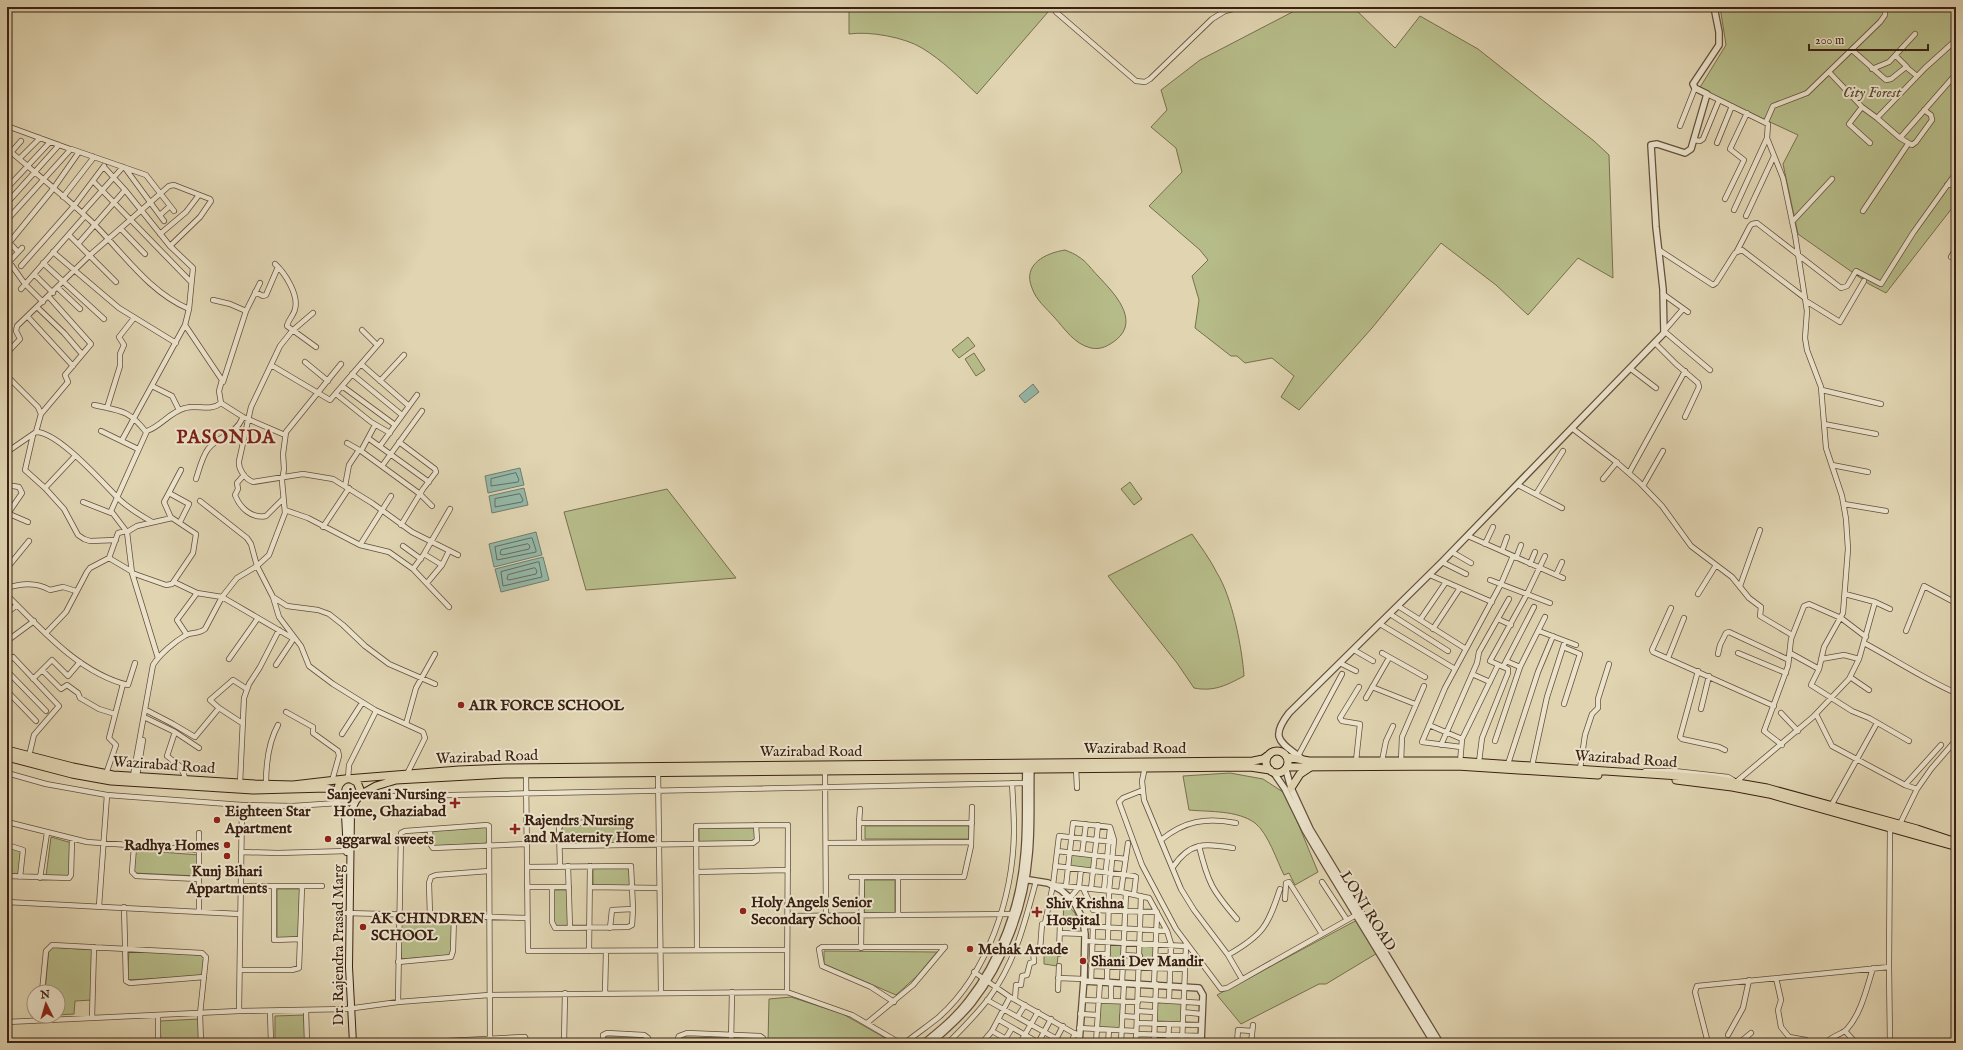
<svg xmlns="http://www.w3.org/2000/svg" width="1963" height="1050" viewBox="0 0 1963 1050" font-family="'IM FELL English',serif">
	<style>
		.green { fill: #b6bc89; stroke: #786e4e }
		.water { fill: #94b8a8; stroke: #707c6c }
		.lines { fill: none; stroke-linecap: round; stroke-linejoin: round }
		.shore { stroke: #686c5e; stroke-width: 1 }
		.minor-casing { stroke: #644e3a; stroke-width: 6 }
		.tertiary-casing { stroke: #644e3a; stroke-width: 8 }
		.secondary-casing { stroke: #3b2113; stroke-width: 8 }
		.primary-casing { stroke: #3b2113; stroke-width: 9 }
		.trunk-casing { stroke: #3b2113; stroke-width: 9 }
		.minor { stroke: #ebe3cc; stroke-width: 4.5 }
		.tertiary { stroke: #ebe3cc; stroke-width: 5.5 }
		.secondary { stroke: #ebe3cc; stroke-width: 6 }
		.primary { stroke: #e0d4b1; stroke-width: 7 }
		.trunk { stroke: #e0d4b1; stroke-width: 7 }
		.poi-dot { fill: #8f2418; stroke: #ebe3cc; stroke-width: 1.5 }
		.labels { text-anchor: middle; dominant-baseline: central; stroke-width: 4; stroke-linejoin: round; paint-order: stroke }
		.park-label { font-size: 15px; font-style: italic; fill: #5a4830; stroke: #ebe3cc }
		.poi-label { font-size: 15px; font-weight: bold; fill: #3b2113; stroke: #ebe3cc; text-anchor: start }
		.street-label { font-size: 15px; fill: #3b2113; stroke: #ebe3cc }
		.district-label { font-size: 19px; font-weight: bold; letter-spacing: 1px; fill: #7a1f14; stroke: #ebe3cc }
	</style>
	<rect width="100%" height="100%" fill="#e0d4b1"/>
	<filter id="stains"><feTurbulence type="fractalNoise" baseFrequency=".005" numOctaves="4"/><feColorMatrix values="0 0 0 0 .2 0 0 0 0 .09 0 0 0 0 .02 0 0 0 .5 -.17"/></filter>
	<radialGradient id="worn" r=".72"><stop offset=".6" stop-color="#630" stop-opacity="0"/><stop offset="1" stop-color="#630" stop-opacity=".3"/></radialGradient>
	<path class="green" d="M849 7H1043L1048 12 977 94C960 78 942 60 922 48 904 37 869 31 849 34Z
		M1302 7H1353L1395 48 1420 16 1478 49 1594 141 1609 155 1613 278 1578 258 1528 315 1496 285 1441 243 1372 328 1299 410 1281 397 1294 376 1272 358 1245 363 1237 356H1231L1195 328 1199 300 1192 276 1208 260 1200 250 1149 206 1182 172 1176 148 1151 127 1167 110 1161 90 1200 60Z
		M1720 7H1956V203L1886 293 1869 284 1798 234 1783 164 1798 135 1699 89 1726 45Z
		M1065 250C1070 252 1075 254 1079 257 1086 261 1092 270 1098 276 1113 292 1141 320 1116 340 1108 346 1101 350 1091 348 1074 344 1065 329 1054 317 1046 308 1036 300 1032 288 1022 264 1046 253 1065 250Z
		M968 337 975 346 959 358 952 350Z
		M974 353 985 370 976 376 965 359Z
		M1130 482 1142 499 1134 505 1121 489Z
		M667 489 736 578 586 590 564 512Z
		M1192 534C1201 547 1210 559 1217 573 1232 597 1242 647 1244 676 1227 685 1214 692 1194 688L1177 663 1108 576Z
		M1230 773 1263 779 1286 794 1318 872 1295 885 1289 873 1284 875C1277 861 1268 833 1255 823 1237 810 1210 812 1189 810L1183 776Z
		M627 824V843H562V825Z
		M865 826H969V839H865Z
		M490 827V843L433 846 432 831Z
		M699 828H756V841L699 842Z
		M51 837 72 843 69 877 46 876Z
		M7 846 24 851 19 874H7Z
		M135 850 199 855 198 876 133 873Z
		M1070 854 1094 857 1092 869 1069 866Z
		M593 868H632V886H593Z
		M864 880H895V913H864Z
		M277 889H300V937L277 938Z
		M554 890H568V926H554Z
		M1064 901 1075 913 1080 925 1063 924Z
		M401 920 453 922V955L401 959Z
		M1357 920 1379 952 1326 984H1319L1241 1024 1217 995Z
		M1109 943H1122L1121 966H1109Z
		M1141 944H1154L1153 967H1140Z
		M49 947 94 950 92 1000 75 1001 74 1014 58 1015V992H45Z
		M129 951 204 955V976L127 980Z
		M824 951 937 952 917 976 896 995 824 964Z
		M1048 954 1058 955 1057 966 1044 964V955Z
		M791 997 843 1014 894 1043H768L769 999Z
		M1157 1001 1183 1003 1182 1023 1156 1022Z
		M1100 1002 1121 1003 1120 1029 1098 1028Z
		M304 1015 305 1043H275V1016Z
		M199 1019 200 1043H161L160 1021Z
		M605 1037H647V1043H605Z
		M681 1037 729 1038V1043H680Z"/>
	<path class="water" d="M1033 384 1039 392 1025 403 1019 396Z
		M520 468 524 485 488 493 485 476Z
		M524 488 528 505 492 513 489 496Z
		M536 532 542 555 494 567 489 544Z
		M543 557 549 580 501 592 495 569Z"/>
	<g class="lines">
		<path class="shore" d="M516 473 519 480 518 482 491 486V479Z
			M520 494 523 500 522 502 495 507V499Z
			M532 538 536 550V552L497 560 495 547Z
			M528 544 530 546 529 549 503 555 500 554 501 550Z
			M539 562 542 577 503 586 501 572Z
			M535 568 537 571 536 574 509 580 507 579 508 575Z"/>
		<defs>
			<path id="minor" d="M1056 12 1136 81 1145 82 1150 79 1212 19 1225 11 1241 7
				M1852 50 1886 80 1891 79 1906 67 1917 76
				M1896 56 1907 67
				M1872 69 1889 62 1915 34
				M1829 72 1862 107 1877 118 1925 68 1956 40
				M1707 94 1768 124 1767 138 1783 178 1795 235 1807 311 1805 338 1807 350 1821 387 1826 448 1842 496 1846 519 1848 549 1843 613 1824 647 1819 669 1811 685 1852 711 1869 718 1909 741
				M1862 107 1849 124 1870 143
				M1877 118 1900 138 1912 145 1916 142 1932 120 1931 115 1924 110
				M1766 122 1773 106 1807 93 1880 22 1885 15V7
				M7 126 70 149
				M1680 126 1695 88
				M1900 138 1956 74
				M1694 140 1700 141 1703 139 1719 100
				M1717 143 1732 106
				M11 152C39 176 68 199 94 224 124 254 149 292 189 309
				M7 157 21 141
				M19 159 40 138
				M104 167 125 190 170 246 193 268 189 309 185 325 122 440
				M125 168 164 221
				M93 181 191 282
				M1947 185 1956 184
				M7 188 50 142
				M63 197 94 157
				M1725 199 1744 160 1730 149 1747 113
				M7 203 59 145
				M1734 210 1767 138
				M1863 211 1908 144
				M82 213 123 167
				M160 215 170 206
				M1746 216 1774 156
				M7 220 71 149 146 175 174 211
				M1792 222 1832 179
				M121 229 145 254
				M160 234 186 212 199 195
				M69 235 116 282
				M7 240 18 252
				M9 243 53 189 79 152
				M78 244 125 190
				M1659 250 1713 285 1716 283 1735 253 1742 250 1805 298
				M1737 251 1750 226 1752 224 1757 223 1841 288 1847 286 1856 271 1881 284 1913 233 1956 173
				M53 252 119 308 176 343
				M1951 257 1956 248
				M7 259 25 284 43 302
				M8 263 22 248
				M43 263 104 319
				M275 264C285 273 299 295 295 309 294 315 288 320 287 326L316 347
				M21 266 74 206 104 166
				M34 274 53 293
				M58 288 80 309
				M21 289 85 216
				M255 292 263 296 266 295 278 267
				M1663 294 1688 312
				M213 300 230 304 246 311
				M1806 301 1840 322 1864 281
				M37 307 64 333 82 354
				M1683 309 1664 331 1710 370
				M313 313 292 331 280 346 251 407 239 461C238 469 245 479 253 482L303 474 333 479 372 503 412 532 458 555
				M28 317 73 366
				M362 330 377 345
				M1655 343 1676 364 1698 383 1699 387 1685 417
				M7 353 20 339 16 331 17 326 90 255 169 186 174 185 210 199 211 201 200 217 170 246
				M305 362 328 381
				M361 364 381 341
				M271 365 330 400 361 364 409 406
				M1631 369 1656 388
				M352 374 402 415
				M7 376 38 407 41 414 36 432 7 452
				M380 381 404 355
				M223 382 246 311 260 283
				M152 386 172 396 179 410
				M342 386 395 425
				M1822 390 1881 404
				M336 394 371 422 390 433
				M221 403 243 417 285 435
				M94 405C121 411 129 410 146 432
				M107 408 120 366V354L124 345 119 337 134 318
				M41 414 68 382 65 375 91 344 49 297
				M1824 424 1876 434
				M1573 429 1615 461 1639 482 1662 506 1691 546 1732 577 1749 598 1761 607 1760 616 1792 635
				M101 431 138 449
				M36 432C58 432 101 481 117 497 126 507 140 515 152 522
				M33 435 25 470 45 488
				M368 438 429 482
				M399 442 435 469 436 472 423 489 401 525
				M347 443 361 451 375 425
				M380 446 417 395
				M361 451 420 494 432 506
				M75 456 45 488 64 509 78 535 84 539 90 541 116 540
				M1832 465 1868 472
				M382 466 422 411
				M1629 473 1685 371
				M244 475 237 483 238 489 235 495C240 508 252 519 266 516L283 499
				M196 479C199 470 202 457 208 449 219 435 235 436 243 417
				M1603 479 1617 462
				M7 485 19 487 22 493 7 515
				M1518 485 1562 508
				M345 486 349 465 359 450
				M1643 486 1663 451
				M169 493 189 504 180 522
				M1536 494 1563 451
				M200 501 247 538 251 544 257 566 269 555 285 513 282 481 284 469 283 454 286 432 341 364
				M83 502 111 513
				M1844 504 1886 511
				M285 510 308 518 360 545 389 552 413 569 449 607
				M7 513 28 522
				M171 518 164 502 181 470
				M323 527 349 488
				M127 532 137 526 172 518 196 534 193 553 172 584 166 585 132 573
				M1468 536 1563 578
				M1485 544 1493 527
				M360 545 391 496
				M403 546 421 559
				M1502 551 1507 537
				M1452 552 1471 563
				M424 554 442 565
				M109 558 131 571
				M1516 558 1521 545
				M1442 562 1466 574
				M1530 564 1535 552
				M7 568 29 541
				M413 569 424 554 450 509
				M1430 575 1492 602
				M1556 575 1562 562
				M1490 580 1550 603
				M174 582 197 593 222 597 294 639
				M427 583 442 565 449 551
				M1740 586 1760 530
				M7 588C22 583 36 582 50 590L63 587 76 591
				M1698 594 1716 565
				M1845 594 1875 602 1890 609
				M7 595C41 629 79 673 128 685L135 663
				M273 597 287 606 318 610 329 614 343 625 365 646 389 664 435 684
				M1398 606 1466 649
				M1671 608 1652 650 1653 652 1774 706
				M7 613 17 605
				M1390 614 1448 651
				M1498 619 1511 625
				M1420 620 1446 582
				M1380 624 1455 669
				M1433 629 1460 588
				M1539 631 1576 645
				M1906 631 1924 586 1956 603
				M46 633 66 612 87 572 90 568 109 558 118 533 126 531
				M187 635 177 620 197 593
				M7 641 34 621
				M1864 643C1894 659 1924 679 1956 693
				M1563 647 1580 654 1564 704
				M1354 650 1373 661
				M1382 653 1425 677
				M1738 653 1786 673
				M1790 653 1819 669
				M1718 654 1720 645 1726 633 1729 632 1789 660
				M158 658 132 573 127 532 111 511 147 431C161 426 170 412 185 408 198 404 210 412 221 403L219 391 222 380 185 325
				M1668 658 1684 618
				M229 659 258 618
				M1821 659 1844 655 1859 659
				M1506 661 1520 667
				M7 662 13 657 59 706 34 735 29 756
				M1340 663 1356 671
				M276 665 294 638
				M1503 667 1534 607
				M42 670 52 660 68 676 80 662
				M7 671 46 711
				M1698 671 1680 737 1682 739 1719 747 1725 750
				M1472 674 1490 682
				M1850 677 1869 690
				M33 679 42 670 61 689 67 685 78 693 80 698 99 709 115 714
				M1372 687 1415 704
				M7 691 36 721
				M1366 698 1389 658
				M219 708 210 700 233 680 247 689
				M1701 709 1709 676
				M148 711 173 724 195 737 219 708 242 723
				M286 712 313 727V733L338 751 339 756 332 781
				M1781 713 1798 731
				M1816 714 1832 746 1905 785 1917 789 1899 826
				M146 718 175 732
				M406 724 416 688 435 654
				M1429 725 1462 739
				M342 734 362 703
				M1495 741 1520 667 1545 617
				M1441 745 1477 663 1479 652 1509 599
				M1782 745 1764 731 1788 666 1791 639 1804 606 1809 604 1841 618 1866 637
				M1461 747 1422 742 1445 688 1501 584 1513 556
				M1298 756 1342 674
				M1356 761 1360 724 1342 721 1340 718 1359 687
				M1382 761 1386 741 1393 726
				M1401 762 1402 737 1424 686
				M1479 762 1482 738 1508 673V669L1490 661 1527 594 1545 556
				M1460 763 1462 739 1498 665
				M1508 764 1538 672 1553 636
				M1532 766 1547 697 1565 641
				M1145 767 1142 781 1144 800 1181 889 1194 910 1228 955 1242 979
				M1076 768 1077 788
				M1580 769 1585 735 1592 714 1598 708V699L1609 664
				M658 770 661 992
				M825 771 826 916
				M1645 771H1674L1728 777 1733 780
				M7 773 46 784 107 795 242 805 293 806 338 803 342 799
				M106 774 116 745 109 738 123 684
				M526 774 528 951 787 950
				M133 776 153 665C160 654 174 642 186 635 192 632 199 634 205 629L222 597 237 578 257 566 273 597 279 617 301 646 309 666 333 684 375 710 423 732 425 738 407 774
				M137 776 143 740
				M348 779 349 765 376 711
				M186 780 181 767 167 756 175 732 199 748
				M1736 782 1813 717 1849 679 1859 659 1875 602
				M240 783 244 698 249 684 260 667 279 630
				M266 784C266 764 268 743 278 725
				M1905 785 1941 745
				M1917 789 1931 769 1956 740
				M1143 790 1123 798 1119 802 1142 865 1161 901 1176 929 1221 989 1227 988 1356 915
				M359 797 1025 783
				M1831 806 1877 723
				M7 822 87 842 199 850
				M859 823 860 809
				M1890 827 1889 967 1890 1043
				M430 830 431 845 433 848 527 844
				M1161 840C1184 821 1206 817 1236 823
				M826 843 971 842
				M859 843V823H972
				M7 845 23 850 20 877
				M560 846 753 843 757 840 756 825
				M1199 846C1208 883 1212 890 1237 919
				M134 847 132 872 136 876 199 879
				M1057 851 1126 859
				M241 852 278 853 347 851
				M1082 854 1086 824
				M560 866 559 828 562 823 626 822 627 845
				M568 866 570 928
				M1055 866 1134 876 1136 877 1134 894
				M527 867 631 866 633 909 632 925 628 927 555 928 552 922V887
				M1173 867C1190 842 1204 843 1233 848
				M696 872 788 870
				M7 876 69 878 71 875 72 839
				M851 877H964L971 846 972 807
				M40 878 47 833
				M1322 882 1347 920
				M1053 885 1121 892 1149 898 1167 931
				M241 886H322
				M274 886V940L300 939
				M1066 886 1073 823 1110 827 1114 840 1109 891 1107 982
				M527 887H569
				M590 887 659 888
				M1083 888 1093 910 1157 912
				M1091 889 1098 825
				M1104 890 1110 828
				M1121 892 1128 843
				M1070 898 1079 887 1081 869
				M1285 899 1286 883 1289 882 1322 934
				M7 902 239 914
				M99 906 107 795
				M124 907 126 981 130 983 204 977
				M199 911V833
				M346 913 527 918
				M898 915V878
				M430 916 429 883 431 877 436 875 489 871
				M788 916 1014 914
				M1085 926 1167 931 1171 944 1169 1001
				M610 928 612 910 633 909
				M1060 933 1085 934
				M1085 941 1186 946 1182 1043
				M861 948 862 877
				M697 950 696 826 788 825 787 992
				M589 951 590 866
				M1059 954 1060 923
				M1092 954H1108
				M1123 955 1140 956
				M1228 955C1263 935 1268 926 1280 889
				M1155 956H1186
				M398 962 451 957 453 951 454 916
				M1091 966 1185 969
				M240 970H292L299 968 302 886
				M974 972 1010 997 1079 1036
				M1058 978 1084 979
				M1776 978 1781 1000 1778 1010 1781 1027 1789 1037 1806 1040 1809 1043
				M1091 982 1093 927
				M1122 983 1126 893
				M1154 984 1157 914
				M1058 990 1059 966
				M42 992 46 951 52 945 202 953 206 957 200 1014 201 1043
				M605 993 606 951
				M1015 999 1016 985H1021L1022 976 1027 975 1030 963 1034 962 1033 951 1040 950 1042 924 1045 923 1053 885 1059 836 1114 842
				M1138 999 1203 1003
				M987 1000 1064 1043
				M1082 1000 1138 1002
				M1111 1001V982
				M398 1002 401 833 405 831 487 825 489 826 490 1043
				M894 1002 871 987 822 966 819 949 822 947H945
				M306 1010 307 1043
				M239 1011 242 805
				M270 1011 271 1043
				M1137 1011 1155 1012
				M1183 1012 1201 1014
				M1080 1014 1098 1015
				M158 1016V1043
				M1018 1016 1025 1005
				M1122 1016 1137 1017
				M92 1018 94 947
				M999 1020 1039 1043
				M7 1022 239 1011 347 1009 398 1002 489 995 787 992 852 1015 900 1043
				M867 1023 913 985 945 947
				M1137 1023 1201 1025
				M1079 1028 1136 1031
				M992 1031 1013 1043
				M1845 1031 1856 1043
				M1136 1034 1201 1036
				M936 1035 942 1043
				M1728 1035 1743 1008 1749 980
				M408 1043 525 1037 527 1043
				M564 1043 565 993
				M603 1043V1035L607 1033 644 1035 648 1038 649 1043
				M676 1043 679 1036 687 1033 760 1036 763 1038 764 1043
				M731 1043 732 992
				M905 1043C916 1034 928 1026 939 1017 988 973 1013 897 1014 832 1014 816 1013 800 1012 783
				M948 1043C962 1029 977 1014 989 998 1015 963 1025 922 1036 881
				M982 1043 992 1031 1010 997
				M1003 1043 1012 1028
				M1020 1043 1038 1012
				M1038 1043 1051 1019
				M1054 1043 1063 1026
				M1071 1043 1075 1033
				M1096 1043 1100 982
				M1108 1043 1109 1030
				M1121 1043 1124 983
				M1136 1043 1141 896
				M1154 1043 1156 984
				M1168 1043 1169 1024
				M1237 1043 1238 1030 1252 1031
				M1251 1043 1253 1025
				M1708 1043 1695 992 1697 986 1889 967
				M1739 1043 1751 1033
				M1826 1043C1831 1036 1841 1035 1847 1029 1861 1014 1867 987 1873 968"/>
			<path id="tertiary" d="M1302 759C1281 742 1269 739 1289 713L1442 562 1664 333 1663 289 1656 227 1651 145 1657 144 1685 153 1691 149 1707 94 1695 88 1693 84 1719 45V32L1714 7
				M1286 770 1291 788 1310 829 1440 1043
				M1274 773 1285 789 1305 830 1325 864 1434 1043
				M1023 879 1048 883 1061 890 1074 902 1083 920 1085 934 1084 979 1079 1043
				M1084 981 1199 988 1203 995 1201 1043
				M924 1043C940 1030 956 1017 968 1001 1000 961 1020 905 1024 855 1027 826 1025 796 1026 767
				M931 1043C945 1031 960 1018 972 1003 1004 962 1025 906 1029 855 1032 826 1030 796 1031 767"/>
			<path id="secondary" d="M342 800 345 815 347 852
				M353 1043 349 967 351 811 357 799"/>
			<path id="primary" d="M1291 788 1300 774 1312 766"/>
			<path id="trunk" d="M7 750 73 767 113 775 255 784 293 785 345 779
				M1266 762a11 11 0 1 1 22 0a11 11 0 1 1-22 0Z
				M7 757 72 774 111 781 253 790 327 788 334 791 339 796
				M1287 757 1309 761H1456L1709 778 1767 788 1917 829 1956 842
				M1287 767 1457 766 1598 775
				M351 779 357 782 361 792 357 799 346 802C335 797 335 784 346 779L459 770 507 768 1253 761 1263 759 1270 754
				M1676 780 1732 787 1769 794 1954 846
				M360 795 376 786 396 780 504 774 1250 767 1270 770"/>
		</defs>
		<use href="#minor" class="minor-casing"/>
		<use href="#tertiary" class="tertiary-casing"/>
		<use href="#secondary" class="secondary-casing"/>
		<use href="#primary" class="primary-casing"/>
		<use href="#trunk" class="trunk-casing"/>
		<use href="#minor" class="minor"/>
		<use href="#tertiary" class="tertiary"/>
		<use href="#secondary" class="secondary"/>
		<use href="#primary" class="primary"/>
		<use href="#trunk" class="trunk"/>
	</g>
	<g class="poi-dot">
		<circle cx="461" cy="705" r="4"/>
		<path d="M453 797h4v4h4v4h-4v4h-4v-4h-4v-4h4z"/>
		<circle cx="217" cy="820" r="4"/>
		<path d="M513 823h4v4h4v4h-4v4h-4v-4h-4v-4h4z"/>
		<circle cx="328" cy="839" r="4"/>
		<circle cx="227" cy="845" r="4"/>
		<circle cx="227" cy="856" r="4"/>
		<circle cx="743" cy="911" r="4"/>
		<path d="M1035 906h4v4h4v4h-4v4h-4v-4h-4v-4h4z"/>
		<circle cx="363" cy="927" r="4"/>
		<circle cx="970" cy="949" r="4"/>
		<circle cx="1083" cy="961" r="4"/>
	</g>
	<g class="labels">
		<g class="park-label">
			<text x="1872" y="92">City Forest</text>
		</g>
		<g class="poi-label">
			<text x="469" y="705">AIR FORCE SCHOOL</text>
			<text x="446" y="794" text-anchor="end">Sanjeevani Nursing<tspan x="446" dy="17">Home, Ghaziabad</tspan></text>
			<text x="225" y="811">Eighteen Star<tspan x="225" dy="17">Apartment</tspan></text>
			<text x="524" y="820">Rajendrs Nursing<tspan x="524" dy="17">and Maternity Home</tspan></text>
			<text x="336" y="839">aggarwal sweets</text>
			<text x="219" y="845" text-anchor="end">Radhya Homes</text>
			<text x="227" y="871" text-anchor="middle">Kunj Bihari<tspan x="227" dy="17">Appartments</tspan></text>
			<text x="751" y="902">Holy Angels Senior<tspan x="751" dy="17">Secondary School</tspan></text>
			<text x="1046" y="903">Shiv Krishna<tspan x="1046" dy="17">Hospital</tspan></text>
			<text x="371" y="918">AK CHINDREN<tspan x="371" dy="17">SCHOOL</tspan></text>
			<text x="978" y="949">Mehak Arcade</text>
			<text x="1091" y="961">Shani Dev Mandir</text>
		</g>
		<g class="street-label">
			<text x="1135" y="748">Wazirabad Road</text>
			<text x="811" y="751">Wazirabad Road</text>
			<text transform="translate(487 757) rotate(-2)">Wazirabad Road</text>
			<text transform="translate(1626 759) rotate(4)">Wazirabad Road</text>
			<text transform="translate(164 765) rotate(4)">Wazirabad Road</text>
			<text transform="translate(1368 911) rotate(58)">LONI ROAD</text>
			<text transform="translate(338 945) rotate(-90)">Dr. Rajendra Prasad Marg</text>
		</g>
		<g class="district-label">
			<text x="226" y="438">PASONDA</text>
		</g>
	</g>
	<rect width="1963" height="1050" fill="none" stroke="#e0d4b1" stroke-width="24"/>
	<rect x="8" y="8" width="1947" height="1034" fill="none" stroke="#3b2113" stroke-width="2"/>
	<rect x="12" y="12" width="1939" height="1026" fill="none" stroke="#3b2113"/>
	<g transform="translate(46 1004) rotate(355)"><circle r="19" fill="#ebe3cc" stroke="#a59582"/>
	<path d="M0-3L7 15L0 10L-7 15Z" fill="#8f2418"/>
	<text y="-6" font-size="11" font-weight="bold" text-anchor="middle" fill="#3b2113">N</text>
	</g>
	<path d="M1809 44v6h119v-6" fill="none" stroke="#3b2113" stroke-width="2"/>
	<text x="1815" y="44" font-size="12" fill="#3b2113" stroke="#ebe3cc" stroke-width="3" paint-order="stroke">200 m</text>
	<rect width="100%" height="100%" filter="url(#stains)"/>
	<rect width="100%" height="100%" fill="url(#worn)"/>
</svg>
